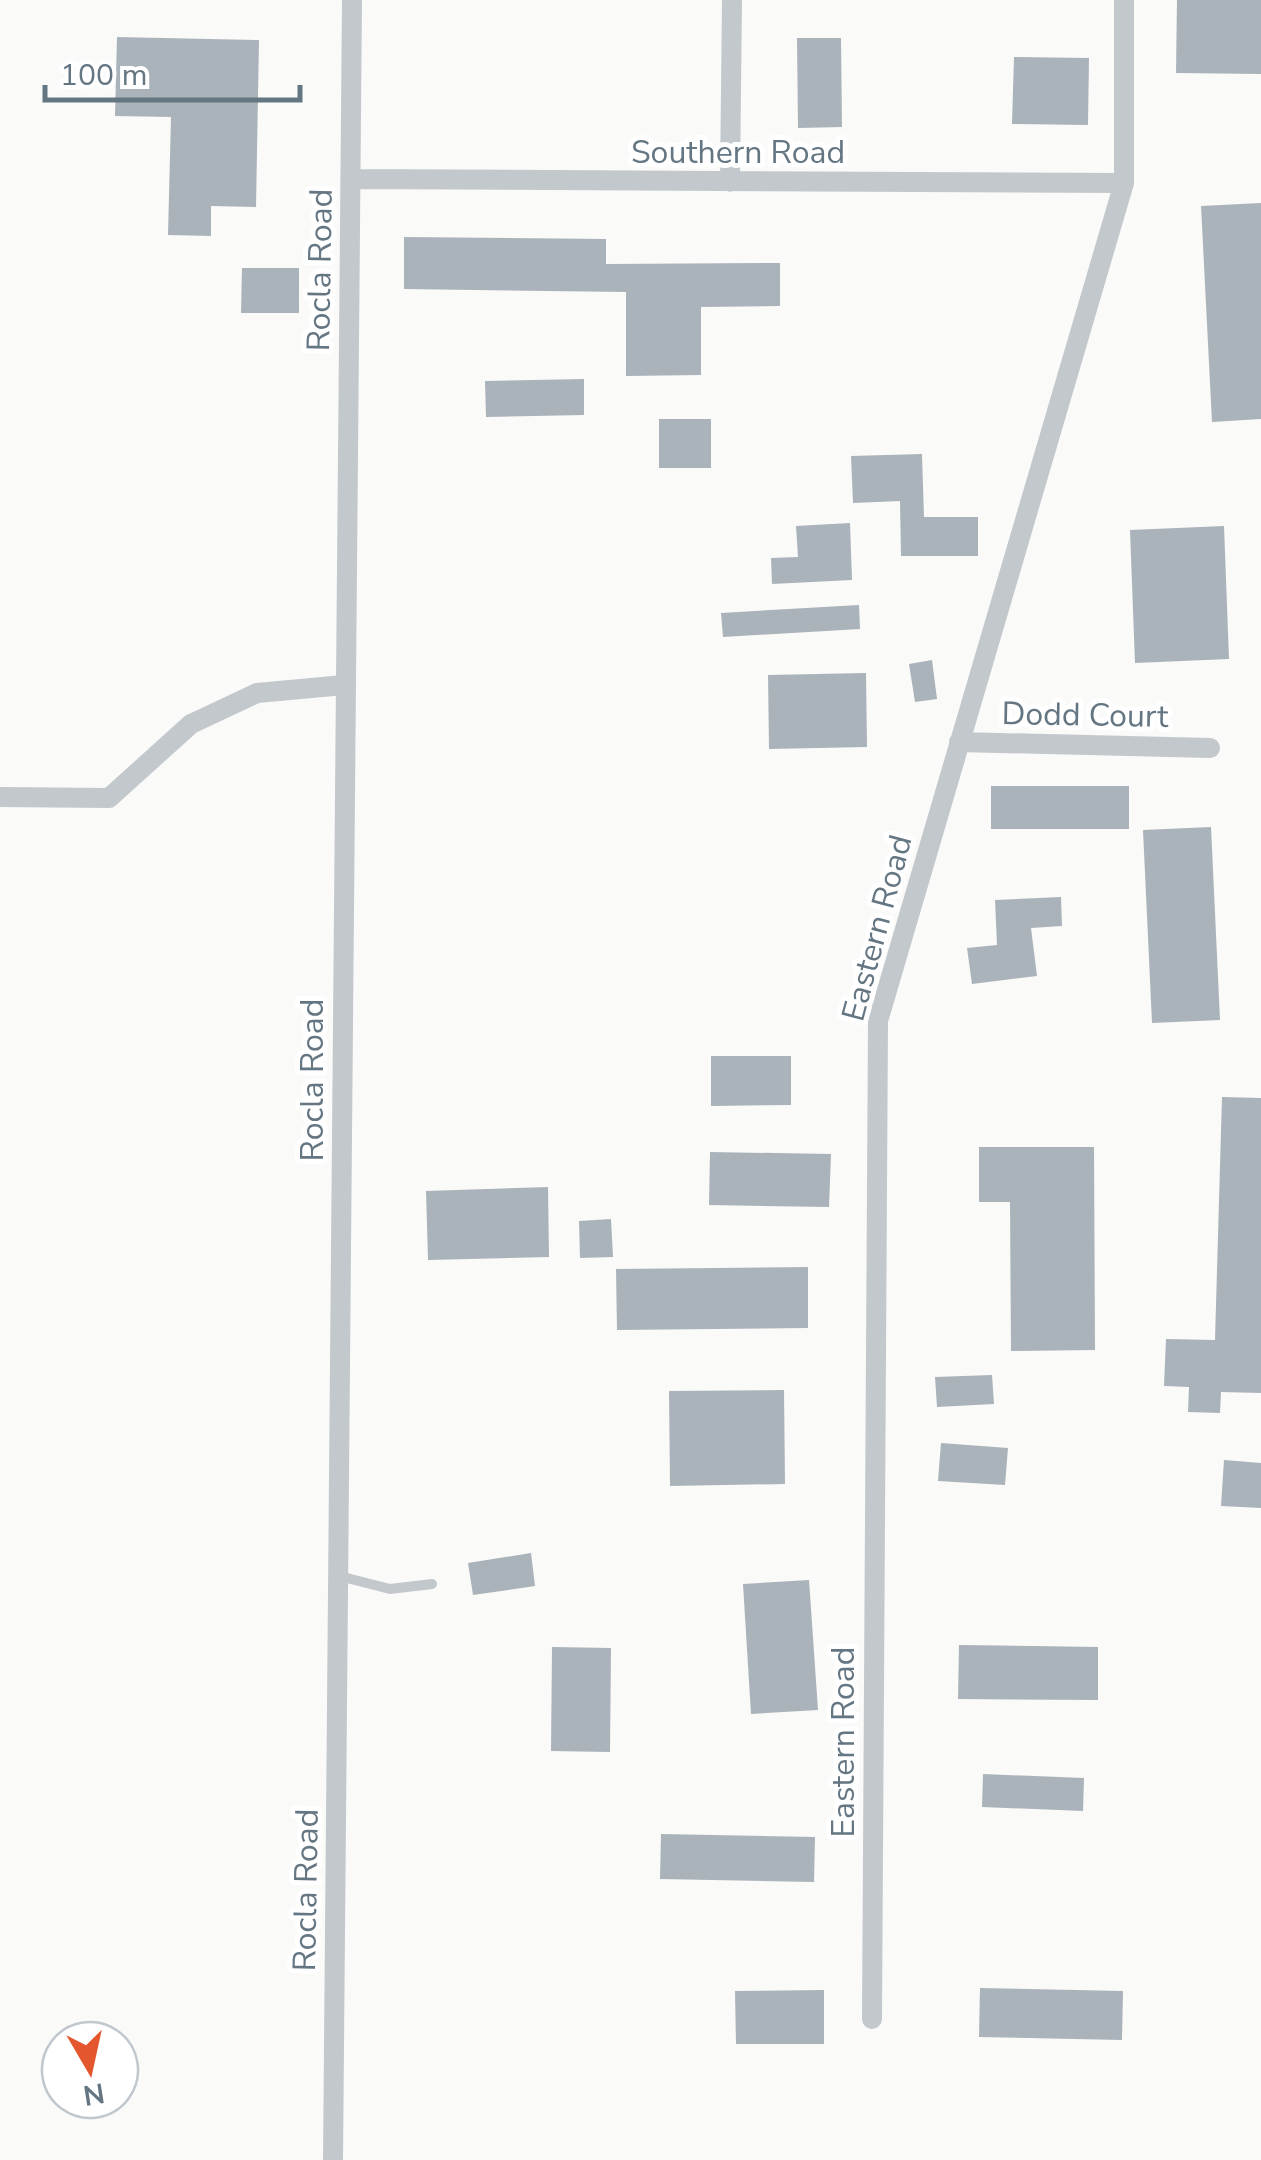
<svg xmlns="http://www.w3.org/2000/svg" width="1261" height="2160" viewBox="0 0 1261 2160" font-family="'Nunito Sans',sans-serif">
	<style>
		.building { fill: #aab3b9 }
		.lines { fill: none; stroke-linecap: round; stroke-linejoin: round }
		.lane { stroke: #c3c8cc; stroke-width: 10 }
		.street { stroke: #c3c8cc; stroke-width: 20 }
		.labels { text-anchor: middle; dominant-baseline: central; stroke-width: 10; stroke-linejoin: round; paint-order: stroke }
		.street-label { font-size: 32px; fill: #657683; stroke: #fff }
	</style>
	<rect width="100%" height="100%" fill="#fafaf8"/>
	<path class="building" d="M1177 0H1261V74L1176 73Z
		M117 37 259 40 256 207 211 206V236L168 235 171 117 115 116Z
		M797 38H841L842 127 798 128Z
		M1014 57 1089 58 1088 125 1012 124Z
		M1261 203V419L1212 422 1201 206Z
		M404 237 606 239V264L780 263V306L701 307V375L626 376V292L404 289Z
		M242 268H299V313H241Z
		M584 379V415L486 417 485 381Z
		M659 419H711V468H659Z
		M922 454 924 517H978V556H901L900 501 853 503 851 456Z
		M850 523 852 580 772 584 771 558 798 557 796 526Z
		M1224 526 1229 659 1135 663 1130 530Z
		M859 605 860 629 723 637 721 613Z
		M932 660 937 699 915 702 909 664Z
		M866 673 867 747 769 749 768 675Z
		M991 786H1129V829H991Z
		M1211 827 1220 1020 1152 1023 1143 830Z
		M1061 897 1062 926 1031 928 1037 976 972 984 967 948 997 945 995 900Z
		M711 1056H791V1105L711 1106Z
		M1222 1097 1261 1098V1393L1221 1392 1220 1413 1188 1412 1189 1387 1164 1386 1166 1339 1215 1340Z
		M979 1147H1094L1095 1350 1011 1351 1010 1202H979Z
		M710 1152 831 1154 829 1207 709 1205Z
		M548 1187 549 1257 428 1260 426 1191Z
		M611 1219 613 1257 580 1258 579 1221Z
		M808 1267V1328L617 1330 616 1269Z
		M992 1375 994 1404 937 1407 935 1377Z
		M784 1390 785 1484 670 1486 669 1391Z
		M941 1443 1008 1448 1005 1485 938 1481Z
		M1224 1460 1261 1463V1508L1221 1506Z
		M531 1553 535 1586 473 1595 468 1563Z
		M809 1580 818 1710 751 1714 743 1584Z
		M959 1645 1098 1647V1700L958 1699Z
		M552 1647 611 1648 610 1752 551 1751Z
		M983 1774 1084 1778 1083 1811 982 1807Z
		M661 1834 815 1837 814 1882 660 1879Z
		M980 1988 1123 1991 1122 2040 979 2037Z
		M824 1990V2044H736L735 1991Z"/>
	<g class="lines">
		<path class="lane" d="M339 1576 390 1589 432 1584"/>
		<path class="street" d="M351 179 1124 183
			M730 182 732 0
			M959 742 1210 748
			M0 797 109 798 191 724 257 693 344 685
			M872 2019 878 1021 1124 183V0
			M333 2160 352 0"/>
	</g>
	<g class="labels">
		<g class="street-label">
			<text x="738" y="152">Southern Road</text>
			<text transform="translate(320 270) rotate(-89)">Rocla Road</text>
			<text transform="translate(1085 715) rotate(1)">Dodd Court</text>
			<text transform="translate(877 928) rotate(-75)">Eastern Road</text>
			<text transform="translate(312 1080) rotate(-90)">Rocla Road</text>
			<text transform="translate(843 1742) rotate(-90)">Eastern Road</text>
			<text transform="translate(306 1890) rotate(-89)">Rocla Road</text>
		</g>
	</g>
	<g transform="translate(90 2070) rotate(171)"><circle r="48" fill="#ffffff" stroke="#c1c8cd" stroke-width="2.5"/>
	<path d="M0-8L18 38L0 25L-18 38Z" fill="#e4572e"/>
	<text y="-15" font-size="28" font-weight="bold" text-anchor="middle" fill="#657683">N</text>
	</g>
	<path d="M45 85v15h255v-15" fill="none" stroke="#657683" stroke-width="5"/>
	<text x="60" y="85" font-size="30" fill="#657683" stroke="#ffffff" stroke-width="8" paint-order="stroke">100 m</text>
</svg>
